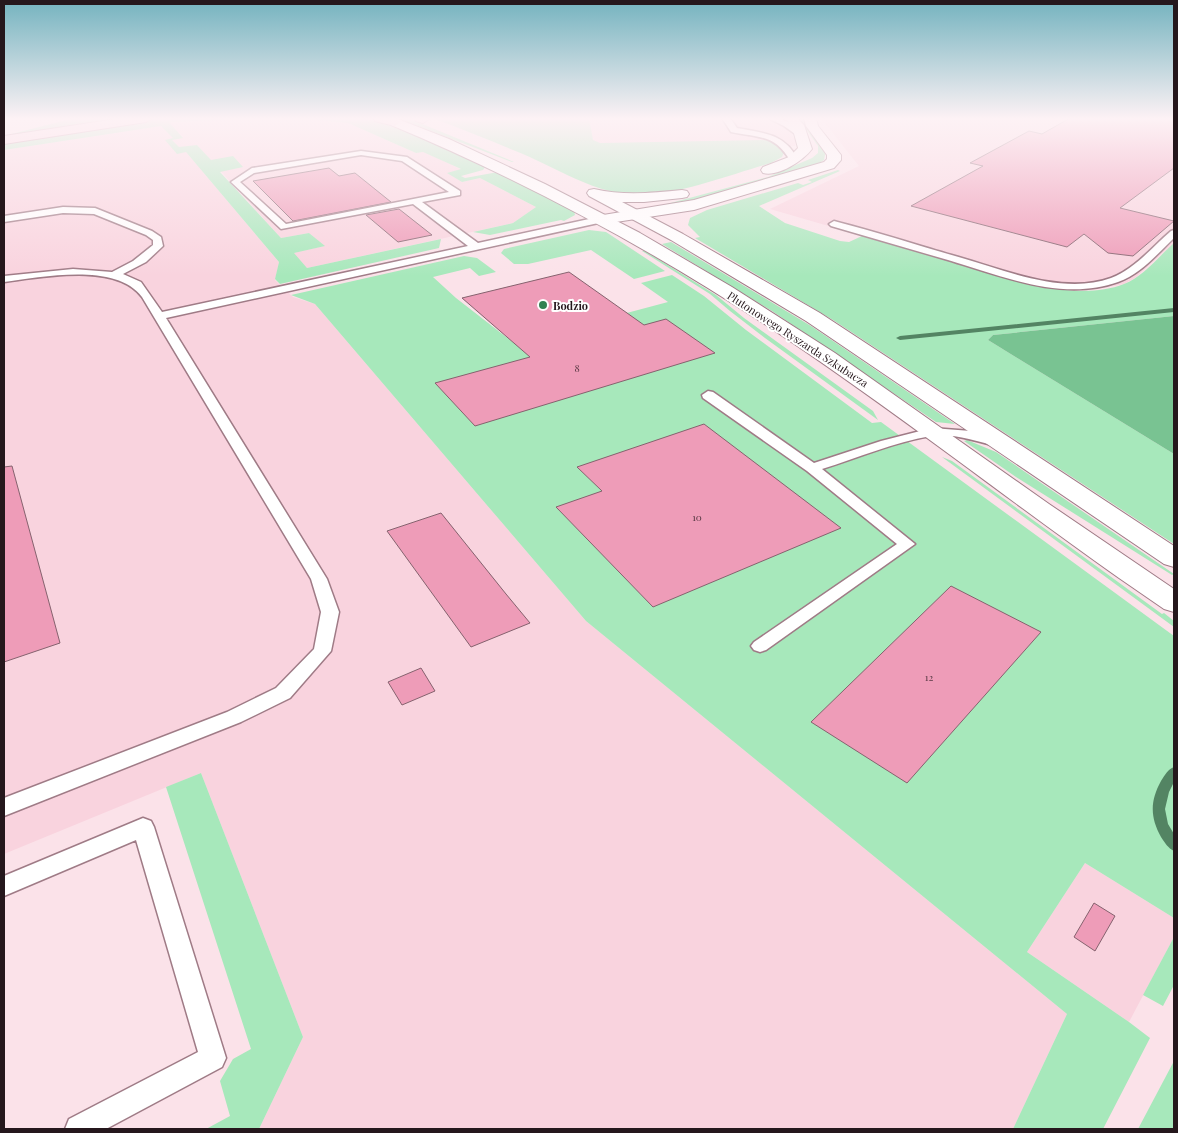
<svg xmlns="http://www.w3.org/2000/svg" width="1178" height="1133" viewBox="0 0 1178 1133" font-family="'Playfair Display',serif">
	<style>
		.built { fill: #f9d3de }
		.green { fill: #a7e8bb }
		.forest { fill: #79c392 }
		.lines { fill: none; stroke-linecap: round; stroke-linejoin: round }
		.stream { fill: #538463; fill-rule: evenodd }
		.building { fill: #ee9cb8; stroke: #85626e }
		.service-casing { stroke: #9f7b86; stroke-width: 3 }
		.minor-casing { stroke: #9f7b86; stroke-width: 2 }
		.tertiary-casing { stroke: #9f7b86; stroke-width: 2 }
		.primary-casing { stroke: #af7e8e; stroke-width: 2 }
		.service { fill: #fff; fill-rule: evenodd }
		.minor { fill: #fff; fill-rule: evenodd }
		.tertiary { fill: #fff; fill-rule: evenodd }
		.primary { fill: #fbd3e0; fill-rule: evenodd }
		.poi-dot { fill: #328252; stroke: #fff; stroke-width: 2 }
		.labels { text-anchor: middle; dominant-baseline: central; stroke-width: 4; stroke-linejoin: round; paint-order: stroke }
		.number-label { font-size: 10px; fill: #573843 }
		.far-poi-label { font-size: 11px; font-weight: bold; fill: #25171c; stroke: #fff; text-anchor: start }
		.far-street-label { font-size: 11px; fill: #25171c; stroke: #fff }
	</style>
	<rect width="100%" height="100%" fill="#fbe2e9"/>
	<path class="built" d="M296 118 348 123 416 153 423 151 462 170 448 173 462 182 480 178 536 207 513 223 307 268 293 253 324 246 309 233 281 238 197 145 179 148 172 140 183 137 168 122Z
		M583 118H767L789 130 796 141 795 146H593Z
		M821 118H1174V243L1135 278 1124 284 1090 290 1064 289 1036 285 1011 279 770 209 859 166Z
		M161 126 174 138 165 140 186 152 279 262 275 280 293 297 315 304 586 621 1067 1014 1013 1129H259L303 1037 201 773 4 854V150Z
		M1085 863 1174 918V937L1129 1022 1027 952Z"/>
	<path class="green" d="M74 118H134L4 138V136Z
		M158 118H279L169 122 183 138 172 140 179 147 197 145 211 160 233 156 243 167 220 172 281 238 309 233 325 246 294 253 307 268 441 239 439 248 280 284 275 279 279 262 186 152 177 154 165 140 173 138 161 126 4 150V142Z
		M296 118H363L376 121 415 135 486 166 483 170 461 176 465 178 498 172 574 211 575 215 564 221 561 220 490 235 473 232 513 223 536 207 480 178 462 182 447 173 461 169 423 152 416 153 348 123Z
		M397 118H408L514 162H512Z
		M432 118H589L593 140 600 143 770 140 778 141 785 150 782 157 771 163C736 173 685 192 649 195 598 198 559 168 513 150 487 139 459 128 432 118Z
		M798 118H803L826 150 824 160 818 164 741 188 669 207 663 205 768 177 812 158 818 153V146Z
		M838 170 840 171 759 206 785 223 840 241 849 242 862 236C895 245 928 255 961 264 1009 278 1075 303 1124 284 1143 277 1159 256 1174 243V316L993 335 988 340 1174 454V544L833 320 695 238 700 237 688 225 690 218 707 210 798 183 803 185 812 182 808 180Z
		M589 230 606 232 665 271 634 279 591 250 528 264H514L501 253 504 249Z
		M671 242 811 326 955 424 936 422 772 311 662 244Z
		M642 251H645L716 295 744 318 873 411 878 420 765 338 730 311 710 294Z
		M464 256 477 258 496 272 479 276 470 268 433 277 456 298 514 343 668 302 641 283 672 275 704 296 746 330 872 423 881 422 1174 636V918L1085 863 1027 952 1129 1022 1150 1038 1103 1129H1013L1067 1014 586 621 315 304 291 295Z
		M967 440 996 452 1174 574 1172 575 1016 477 964 441Z
		M942 457 952 461 1162 614 1164 613 1174 621V627Z
		M201 773 303 1037 259 1129H206L230 1116 220 1081 233 1059 251 1049 166 787Z
		M1174 937V985L1163 1006 1143 995Z
		M1174 1061V1129H1138Z"/>
	<path class="forest" d="M1174 316V454L988 340 993 335Z"/>
	<g class="lines">
		<path class="stream" d="M1174 308V312L900 340 896 338 900 336Z
			M1174 767V782L1169 792 1165 809 1168 824 1174 834V851C1168 848 1165 843 1161 837 1150 817 1150 801 1161 781 1165 775 1168 769 1174 767Z"/>
	</g>
	<path class="building" d="M1070 118H1174V168L1120 208 1174 221 1133 256 1108 253 1084 234 1067 247 911 206 983 166 970 163 1029 131 1042 134Z
		M329 168 339 176 355 173 391 202 293 221 253 181Z
		M399 209 432 235 398 242 366 215Z
		M569 272 644 325 666 319 715 353 475 426 435 383 530 357 462 298Z
		M704 424 841 528 653 607 556 507 602 491 577 467Z
		M12 466 60 643 4 662V467Z
		M441 513 506 594 530 623 471 647 387 531Z
		M951 586 1041 632 907 783 811 722Z
		M421 668 435 691 402 705 388 682Z
		M1094 903 1115 916 1095 951 1074 937Z"/>
	<g class="lines">
		<defs>
			<path id="service" d="M722 118H730L737 128C763 133 785 133 798 160L791 162C775 134 760 138 731 132Z
				M768 118C782 117 795 124 805 134L798 136 784 126Z
				M361 151 407 157 460 191V195L422 202 478 243 603 216 608 219 603 222 166 318 327 579 339 612 331 651 290 698 241 722 4 816V798L227 712 276 688 314 649 321 612 311 579 142 297C116 262 42 277 4 282V276L73 269 112 272 133 261 153 245V240L146 235 94 214 63 213 4 222V216L63 207 95 208 152 231 161 237 163 246 146 262 123 274 141 282 162 312 468 246 413 204 281 229 231 182 252 168ZM361 155 402 161 449 192 286 224 240 182 254 173Z
				M834 221C877 232 920 246 962 258 1007 271 1064 295 1111 278 1135 269 1152 247 1171 231L1174 230V238C1157 254 1141 274 1118 282 1063 302 1001 276 948 260 909 249 870 237 831 226L829 224Z
				M708 391 713 392 814 463 881 441 932 428 971 431 1001 439 1003 442 996 446C976 441 952 433 931 436 894 442 858 458 822 469L915 544 766 650 760 652 754 650 751 646 754 642 897 544 807 471 703 398 702 395Z
				M143 818 151 821 154 827 226 1058 222 1067 106 1129H65L69 1119 198 1052 136 840 4 896V876Z"/>
			<path id="minor" d="M784 118H797L804 125 812 149C803 161 778 177 763 173L761 170 763 167 789 157 798 148 792 126Z
				M804 118H816L818 126 841 155V160L834 168 694 210 603 224 597 222 595 219 597 216 694 200 824 162 827 159V155L806 126Z"/>
			<path id="tertiary" d="M395 118 449 139 545 184 640 233 732 287 835 353 1049 504 1174 589V612L1164 609 1119 578C1010 501 904 418 793 343 666 257 532 184 391 125L389 122Z
				M594 189C623 196 652 193 682 190L687 191 689 194 687 197 682 198 644 202H622L683 234 820 313 1174 546V567L1164 564 806 321 671 240 589 196 587 193 589 190Z"/>
			<path id="primary" d="M123 118H152L146 122 4 144V136Z
				M373 118H393L401 122 395 126 375 121Z
				M414 118H428L429 119 423 123 416 121Z"/>
		</defs>
		<use href="#service" class="service-casing"/>
		<use href="#minor" class="minor-casing"/>
		<use href="#tertiary" class="tertiary-casing"/>
		<use href="#primary" class="primary-casing"/>
		<use href="#service" class="service"/>
		<use href="#minor" class="minor"/>
		<use href="#tertiary" class="tertiary"/>
		<use href="#primary" class="primary"/>
	</g>
	<linearGradient id="sky" x2="0" y2="1"><stop stop-color="#74b3bf"/><stop offset="0.43" stop-color="#fdf2f5"/><stop offset="1" stop-color="#fdf2f5" stop-opacity="0"/></linearGradient>
	<rect width="1178" height="276" fill="url(#sky)"/>
	<circle class="poi-dot" cx="543" cy="305" r="5"/>
	<g class="labels">
		<g class="number-label">
			<text x="577" y="368">8</text>
			<text x="697" y="517">10</text>
			<text x="929" y="677">12</text>
		</g>
		<g class="far-poi-label">
			<text x="553" y="305">Bodzio</text>
		</g>
		<g class="far-street-label">
			<text transform="translate(798 339) rotate(33)">Plutonowego Ryszarda Szkubacza</text>
		</g>
	</g>
	<rect width="1178" height="1133" fill="none" stroke="#25171c" stroke-width="10"/>
</svg>
